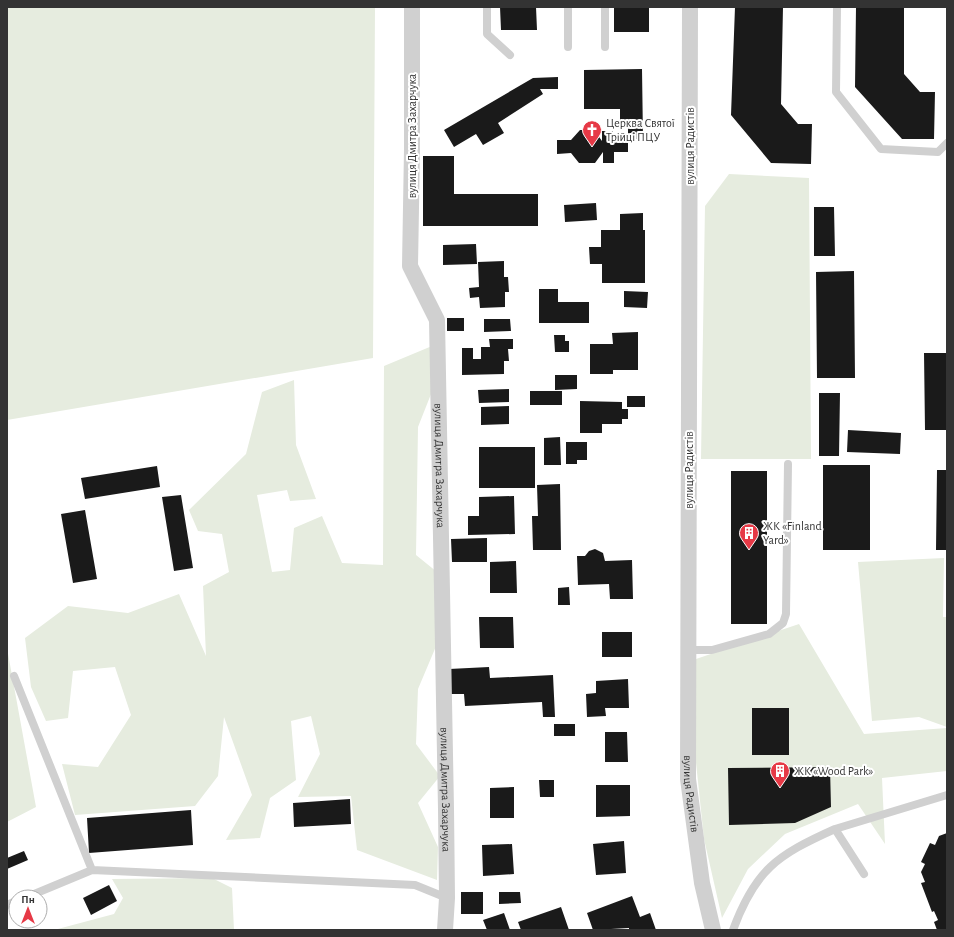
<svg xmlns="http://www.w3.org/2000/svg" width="954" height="937" viewBox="0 0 954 937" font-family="'Alegreya Sans',sans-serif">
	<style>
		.green { fill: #e6ecdf }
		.building { fill: #1a1a1a }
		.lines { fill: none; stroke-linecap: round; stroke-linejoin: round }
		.service { stroke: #d0d0d0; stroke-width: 8 }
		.minor { stroke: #d0d0d0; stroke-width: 16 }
		.labels { text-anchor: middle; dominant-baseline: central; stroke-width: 4; stroke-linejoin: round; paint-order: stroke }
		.poi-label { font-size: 12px; fill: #333; stroke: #fff; text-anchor: start }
		.street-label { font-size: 12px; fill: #333; stroke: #fff }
	</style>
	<rect width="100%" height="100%" fill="#fff"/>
	<path class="green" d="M7 7H375L373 358 7 420Z
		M729 174 809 178 811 459H701L705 206Z
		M432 346 433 389 418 427 416 555 437 572V644L418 689 416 744 440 776 418 803 438 847 437 880 357 850 351 796 298 797 320 754 311 716 291 721 296 780 270 798 260 838 226 840 252 795 224 717 218 776 195 806 75 815 62 764 98 767 131 715 115 667 73 671 68 718 46 721 31 687 25 638 68 606 128 613 179 594 206 656 203 586 229 572 222 534 198 531 189 510 246 454 262 392 294 380 296 445 316 499 290 501 287 490 257 495 272 572 290 570 294 528 322 516 342 563 383 565 384 366Z
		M944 558 943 617H947V727L919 717 872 721 858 562Z
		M799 624 864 734 947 728V771L882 778 885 844 858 804 785 834 748 869 722 918 704 839 695 753 696 659Z
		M7 648 36 807 7 822Z
		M212 878 232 888 234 930H54L114 914 123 898 112 879Z"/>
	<path class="building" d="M500 7H536L537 30H501Z
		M614 7H649V32H614Z
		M735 7H783L781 104 798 124H812L811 164 771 163 731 115Z
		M856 7H904V74L920 92H935L934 139H902L855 87Z
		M642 69 643 139H628V123H620V109H584V70Z
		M558 77V89H540L543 94 498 123 504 133 483 145 476 134 454 147 444 130 533 78Z
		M580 130H594L602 141V131H613V141H628V152H614V163H603V152L595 163H579L571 153 557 154V140H571Z
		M423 156H454V194H538V226H423Z
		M596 203 597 220 565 222 564 205Z
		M814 207H834L835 256H814Z
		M643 213V230H645V283H602V264H590L589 247H601V230H620V214Z
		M476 244 477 264 443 265V245Z
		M504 261V277H508L509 292H505V307L480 308 479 297 470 298 469 288 479 287 478 262Z
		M854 271 855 378H817L816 272Z
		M539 289H558V302H589V323H539Z
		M624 291 648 292 647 308 624 307Z
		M447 318H464V331H447Z
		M484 319H510L511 331 484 332Z
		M638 332V370H613V374H590V344H613L612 333Z
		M554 335H565V341H569V352H555Z
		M489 339H513V349H508L509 361H504V374L462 375V348H473V359H481V347H490Z
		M924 353H947V430H925Z
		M555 375H577V389L555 390Z
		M509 389V402L479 403 478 390Z
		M530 391H562V405H530Z
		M819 393H840L839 456H819Z
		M627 396H645V407H627Z
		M580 401 622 402V409H628V419H622V424H602V433H580Z
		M509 406V424L481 425V407Z
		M848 430 901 433 900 454 847 452Z
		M560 437 561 465H544V438Z
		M566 442H587V460H577V464H566Z
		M479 447H535V488H479Z
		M823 465H870V550H823Z
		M157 466 160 487 85 499 81 478Z
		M937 470H947V550H936Z
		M731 471H767V624H731Z
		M560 484 561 550H533L532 516H538L537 485Z
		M181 495 193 568 174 571 162 497Z
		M514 496 515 534 468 535V516H479V497Z
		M85 510 97 579 73 583 61 514Z
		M487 538V562H452L451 539Z
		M595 549 603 553 605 561 632 560 633 599H610L609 584 578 585 577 556H585L589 551Z
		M516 561 517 593H490V562Z
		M569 587 570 605H558V588Z
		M479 617H513L514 648H480Z
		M602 632H632V657H602Z
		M489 667 490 678 553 675 555 717H543L542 702 465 706 464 694H451L449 669Z
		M628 679 629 708H605L606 716 587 717 586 694 596 693V681Z
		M752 708H789V755H752Z
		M554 724H575V736H554Z
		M605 732H627L628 762H605Z
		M830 767 831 807 795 823 729 825 728 768Z
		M539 780H554V797H540Z
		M596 785H630V816L596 817Z
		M514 787V818H490V788Z
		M350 799 351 824 294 827 293 803Z
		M191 810 193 845 89 853 87 818Z
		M947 833V930H937L934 922 938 920 934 911 932 912 921 883 925 882 921 872 925 864 921 862 930 843 935 845 939 836Z
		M624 841 626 873 596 875 593 844Z
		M512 844 514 874 483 876 482 845Z
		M24 851 28 860 7 869V858Z
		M109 885 117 901 91 915 83 898Z
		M461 892H483V914H461Z
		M499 892H520L521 903 499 904Z
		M632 896 640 917 650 913 656 930H629V928L593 930 587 913Z
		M561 907 569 930H521L518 922Z
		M504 913 510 930H487L483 920Z"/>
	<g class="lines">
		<path class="service" d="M487 7V34L510 55
			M837 7 836 92 881 149 938 152 947 143
			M568 47V7
			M605 47V7
			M689 650H712L769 634 783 623 786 614 788 464
			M14 676 92 870
			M835 829 947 795
			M27 897 92 870 415 885 447 898
			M7 905 16 901
			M733 930C755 870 777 855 835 829L864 874"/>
		<g class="minor">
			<path id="s1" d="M412 7V149L410 266 437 320 446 809 447 898 445 930"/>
			<path id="s2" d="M690 7 688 779 702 883 713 930"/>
		</g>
	</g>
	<defs>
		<symbol id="church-pin" viewBox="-11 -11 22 30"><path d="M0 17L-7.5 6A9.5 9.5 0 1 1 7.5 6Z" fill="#e63946" stroke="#fff"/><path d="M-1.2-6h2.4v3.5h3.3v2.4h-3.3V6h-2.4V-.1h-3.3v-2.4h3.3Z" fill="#fff"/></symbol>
		<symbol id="building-pin" viewBox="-11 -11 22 30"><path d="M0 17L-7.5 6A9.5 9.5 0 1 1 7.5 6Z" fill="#e63946" stroke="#fff"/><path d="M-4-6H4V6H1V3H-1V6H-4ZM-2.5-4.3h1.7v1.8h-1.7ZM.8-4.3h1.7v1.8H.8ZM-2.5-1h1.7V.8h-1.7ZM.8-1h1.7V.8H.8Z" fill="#fff"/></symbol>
	</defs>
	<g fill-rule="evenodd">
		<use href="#church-pin" x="581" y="119" width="22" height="30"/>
		<use href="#building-pin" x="738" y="522" width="22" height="30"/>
		<use href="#building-pin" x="769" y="760" width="22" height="30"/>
	</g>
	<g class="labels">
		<g class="poi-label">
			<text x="606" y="123">Церква Святої<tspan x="606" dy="14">Трійці ПЦУ</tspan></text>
			<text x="763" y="526">ЖК «Finland<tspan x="763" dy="14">Yard»</tspan></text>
			<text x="794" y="771">ЖК «Wood Park»</text>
		</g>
		<g class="street-label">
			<text transform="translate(412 136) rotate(-90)">вулиця Дмитра Захарчука</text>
			<text transform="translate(690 146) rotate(-90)">вулиця Радистів</text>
			<text stroke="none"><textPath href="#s1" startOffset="465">вулиця Дмитра Захарчука</textPath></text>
			<text transform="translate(689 470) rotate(-90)">вулиця Радистів</text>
			<text stroke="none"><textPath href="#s1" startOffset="789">вулиця Дмитра Захарчука</textPath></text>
			<text stroke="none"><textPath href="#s2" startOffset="787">вулиця Радистів</textPath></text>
		</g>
	</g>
	<rect width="954" height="937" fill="none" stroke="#333333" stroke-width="16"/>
	<g transform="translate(28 909)"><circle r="19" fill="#ffffff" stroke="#adadad"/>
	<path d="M0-3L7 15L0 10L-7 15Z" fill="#e63946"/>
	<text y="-6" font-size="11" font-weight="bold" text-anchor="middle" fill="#333333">Пн</text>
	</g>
</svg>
